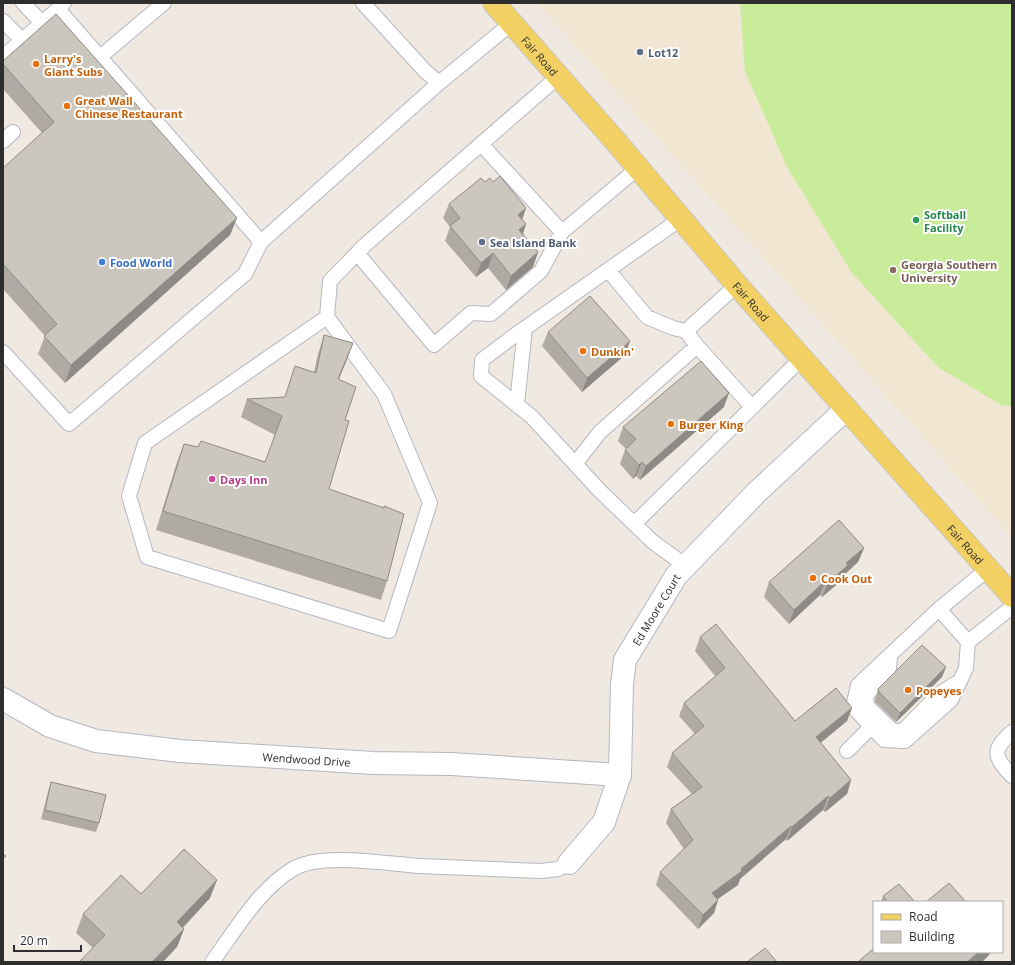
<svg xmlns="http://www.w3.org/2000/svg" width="1015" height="965" viewBox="0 0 1015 965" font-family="'Open Sans',sans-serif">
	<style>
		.education { fill: #f0e6d1 }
		.pitch { fill: #c9ec9a }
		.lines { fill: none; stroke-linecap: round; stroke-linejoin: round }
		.lane-casing { stroke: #b4b7c1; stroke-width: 16 }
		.street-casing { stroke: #b4b7c1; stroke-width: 24 }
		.primary-casing { stroke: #c9c9c9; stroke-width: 24 }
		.lane { stroke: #fff; stroke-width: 14 }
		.street { stroke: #fff; stroke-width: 22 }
		.primary { stroke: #f2d063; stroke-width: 22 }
		.wall { fill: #afaba4 }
		.shaded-wall { fill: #8e8b86 }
		.building { fill: #cbc7bf; stroke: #8e8b86 }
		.service-dot { fill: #5c6f8a; stroke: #fff; stroke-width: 1.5 }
		.food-dot { fill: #e8710a; stroke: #fff; stroke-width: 1.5 }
		.leisure-dot { fill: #2e9e5b; stroke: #fff; stroke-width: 1.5 }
		.shop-dot { fill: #3f7fe0; stroke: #fff; stroke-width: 1.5 }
		.education-dot { fill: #8d6e63; stroke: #fff; stroke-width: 1.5 }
		.hotel-dot { fill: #d1479c; stroke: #fff; stroke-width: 1.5 }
		.labels { text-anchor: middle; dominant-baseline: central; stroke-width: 4; stroke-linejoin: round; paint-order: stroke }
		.service-label { font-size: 11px; font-weight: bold; fill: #4e5e75; stroke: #fff; text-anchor: start }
		.street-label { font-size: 11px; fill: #2e2e2e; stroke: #fff }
		.food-label { font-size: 11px; font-weight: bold; fill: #c56008; stroke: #fff; text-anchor: start }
		.leisure-label { font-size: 11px; font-weight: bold; fill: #27864d; stroke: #fff; text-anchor: start }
		.shop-label { font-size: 11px; font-weight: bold; fill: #366cbe; stroke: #fff; text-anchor: start }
		.education-label { font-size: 11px; font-weight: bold; fill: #785e54; stroke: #fff; text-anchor: start }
		.hotel-label { font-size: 11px; font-weight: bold; fill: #b23c85; stroke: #fff; text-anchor: start }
	</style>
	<rect width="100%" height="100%" fill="#efe9e1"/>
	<path class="education" d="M537 3H1012V538Z"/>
	<path class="pitch" d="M740 3H1012V406H1003L938 367 852 273 787 167 745 71Z"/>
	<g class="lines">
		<defs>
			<path id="lane" d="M23 3 42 23
				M64 3 58 9 261 242 439 83
				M363 3 425 71 439 83 512 23
				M3 21 22 40
				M3 57 58 9
				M100 57 164 3
				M3 141 13 132
				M481 144 562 232
				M682 218 511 338 482 360 481 376 532 417 599 490 653 542 686 566
				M357 253 434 345 471 313 491 314 541 271 562 232 638 168
				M608 270 647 317 673 328 686 331
				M737 285 686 331 697 346 752 407
				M327 317 384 394 430 503 389 631 147 557 129 496 145 443 327 317 330 281 365 245 559 76
				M3 352 69 424 245 274 261 242
				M517 404 525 328
				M575 464 600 432 697 346
				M634 524 802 358
				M988 569 939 609 858 685 853 707 884 740 905 741 951 700 966 668 968 642 1012 607
				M939 609 968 642
				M890 658 889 668 866 696 867 706 893 731H903L939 694 960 681
				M1012 732C991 751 994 757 1012 776
				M847 751 872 726
				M212 962C235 931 259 889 293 869 321 852 387 864 420 866 460 868 501 869 541 871L558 869 569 863"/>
			<g id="street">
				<path id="s1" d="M3 699 50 726 96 741 180 751 373 763 451 764 620 775"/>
				<path id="s2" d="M569 863 604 822 620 775 622 684 625 660 676 576 757 492 846 409"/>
			</g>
			<g id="primary">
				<path id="s3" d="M494 3 617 143 737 285 1012 596"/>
			</g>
		</defs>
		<use href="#lane" class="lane-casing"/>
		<use href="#street" class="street-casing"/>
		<use href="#primary" class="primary-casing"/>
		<use href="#lane" class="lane"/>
		<use href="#street" class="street"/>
		<use href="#primary" class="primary"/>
	</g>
	<path class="wall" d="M3 61 237 218 230 235 65 383 38 354 45 336 3 289V168L42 133 3 89Z
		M485 182H493L526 208 522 219 526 224 523 234 538 252 533 267 506 290 488 268 476 277 445 241 450 227 443 218 449 204Z
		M548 332 625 355 582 392 542 346Z
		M324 335 346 362 339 379 345 420 329 489 387 581 381 600 156 530 177 462 184 444 265 462 275 435 241 417 247 399 285 397 295 366 314 372 318 354Z
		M724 407 640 480 636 476 633 479 620 464 625 450 626 449 618 441 623 427Z
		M864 548 858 562 845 574 842 580 822 597 820 595 789 624 764 597 769 582Z
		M700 637 795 721 852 708 847 721 821 743 851 780 847 794 825 812 823 810 787 841 786 839 740 879 738 885 718 899 714 913 698 929 656 885 660 872 684 849 666 823 671 809 692 794 667 767 672 753 695 734 679 716 684 703 715 676 695 651Z
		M946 667 942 677 896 722 875 702V699L878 689Z
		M51 782 99 823 96 832 41 819 48 792Z
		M141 894 210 898 183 928 184 929 177 947 93 948 76 933 83 914Z
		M883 896 915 902H881Z"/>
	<path class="shaded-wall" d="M526 208 521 223 518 215Z
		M237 218 230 235 65 383 71 365Z
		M526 224 521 239 519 230Z
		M538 252 533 267 506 290 511 276Z
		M493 253 488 268 476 277 481 263Z
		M630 341 625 355 582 392 587 378Z
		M353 343 346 362 331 397 338 379Z
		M729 393 724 407 640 480 646 466Z
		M642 462 636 476 633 479 639 465Z
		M864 548 858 562 845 574 842 580 822 597 828 583 846 563Z
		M825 581 820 595 789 624 794 610Z
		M946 667 942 677 896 722 900 713Z
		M852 708 847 721 811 750 816 737Z
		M851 780 847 794 825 812 830 798Z
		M828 796 823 810 787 841 792 827Z
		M791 826 786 839 740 879 738 885 707 906 712 893Z
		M217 880 210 898 170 941 177 922Z
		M718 900 714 913 698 929 703 915Z
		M184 929 177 947 163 962H152Z
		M979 952H991L989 955 982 962H967Z"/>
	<path class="building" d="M56 14 237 218 71 365 44 336 57 324 3 264V168L54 122 3 64V61Z
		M500 176 526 208 518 215 526 224 519 230 538 252 511 276 493 253 481 263 450 226 460 218 449 204 481 178 485 182 490 178 493 182Z
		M590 296 630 341 587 378 548 332Z
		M324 335 353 343 338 379 356 387 345 420 349 421 329 489 384 508V506L404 514 387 581 163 511 184 444 198 447 201 441 265 462 282 416 247 399 285 397 295 366 316 373Z
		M701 361 729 393 646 466 642 462 639 465 625 450 636 439 623 427Z
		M839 520 864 548 846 563 848 565 828 583 825 581 794 610 769 582Z
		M716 624 795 721 836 688 852 708 816 737 851 780 830 798 828 796 792 827 791 826 741 869 742 871 712 893 718 900 703 915 660 872 693 840 671 809 702 787 672 753 704 726 684 703 725 668 700 637Z
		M922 645 946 667 900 713 879 692 878 689Z
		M51 782 106 795 99 823 45 810Z
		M184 849 217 880 177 922 184 929 152 962H79L105 935 83 914 121 875 141 894Z
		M3 854 6 856 3 859Z
		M949 883 966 902H926Z
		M899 884 915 902H888L883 896Z
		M765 948 777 962H747Z
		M874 948V952H979L967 962H858Z"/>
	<g class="service-dot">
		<circle cx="640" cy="52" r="4"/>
		<circle cx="482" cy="242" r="4"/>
	</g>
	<g class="food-dot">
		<circle cx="36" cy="64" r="4"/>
		<circle cx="67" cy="106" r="4"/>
		<circle cx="583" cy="351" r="4"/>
		<circle cx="671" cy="424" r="4"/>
		<circle cx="813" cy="578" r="4"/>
		<circle cx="908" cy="690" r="4"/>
	</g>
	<circle class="leisure-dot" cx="916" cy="220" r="4"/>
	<circle class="shop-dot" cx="102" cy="262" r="4"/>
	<circle class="education-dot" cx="893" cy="270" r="4"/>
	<circle class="hotel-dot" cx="212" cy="479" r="4"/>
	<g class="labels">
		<g class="service-label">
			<text x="648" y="52">Lot12</text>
			<text x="490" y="242">Sea Island Bank</text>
		</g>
		<g class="street-label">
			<text stroke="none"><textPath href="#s3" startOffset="70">Fair Road</textPath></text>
			<text stroke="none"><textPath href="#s3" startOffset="394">Fair Road</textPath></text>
			<text stroke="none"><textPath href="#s3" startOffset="718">Fair Road</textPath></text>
			<text stroke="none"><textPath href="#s2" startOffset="278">Ed Moore Court</textPath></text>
			<text stroke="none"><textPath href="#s1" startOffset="314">Wendwood Drive</textPath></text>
		</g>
		<g class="food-label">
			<text x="44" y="58">Larry's<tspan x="44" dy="13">Giant Subs</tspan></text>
			<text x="75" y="100">Great Wall<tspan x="75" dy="13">Chinese Restaurant</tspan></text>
			<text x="591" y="351">Dunkin'</text>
			<text x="679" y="424">Burger King</text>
			<text x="821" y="578">Cook Out</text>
			<text x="916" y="690">Popeyes</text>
		</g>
		<g class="leisure-label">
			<text x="924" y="214">Softball<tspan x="924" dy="13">Facility</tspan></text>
		</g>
		<g class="shop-label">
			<text x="110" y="262">Food World</text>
		</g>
		<g class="education-label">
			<text x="901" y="264">Georgia Southern<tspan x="901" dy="13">University</tspan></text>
		</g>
		<g class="hotel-label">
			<text x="220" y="479">Days Inn</text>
		</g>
	</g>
	<rect width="1015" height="965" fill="none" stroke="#2e2e2e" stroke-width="8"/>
	<rect x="873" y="901" width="130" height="52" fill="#ffffff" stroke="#ababab"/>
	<rect x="881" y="914" width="20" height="6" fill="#f2d063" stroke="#ababab"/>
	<text x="909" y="921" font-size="12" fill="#2e2e2e">Road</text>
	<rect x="881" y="931" width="20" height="12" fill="#cbc7bf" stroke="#ababab"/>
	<text x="909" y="941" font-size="12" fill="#2e2e2e">Building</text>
	<path d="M14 945v6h67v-6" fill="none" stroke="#2e2e2e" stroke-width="2"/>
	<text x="20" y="945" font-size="12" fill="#2e2e2e" stroke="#ffffff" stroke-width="3" paint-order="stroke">20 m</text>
</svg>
